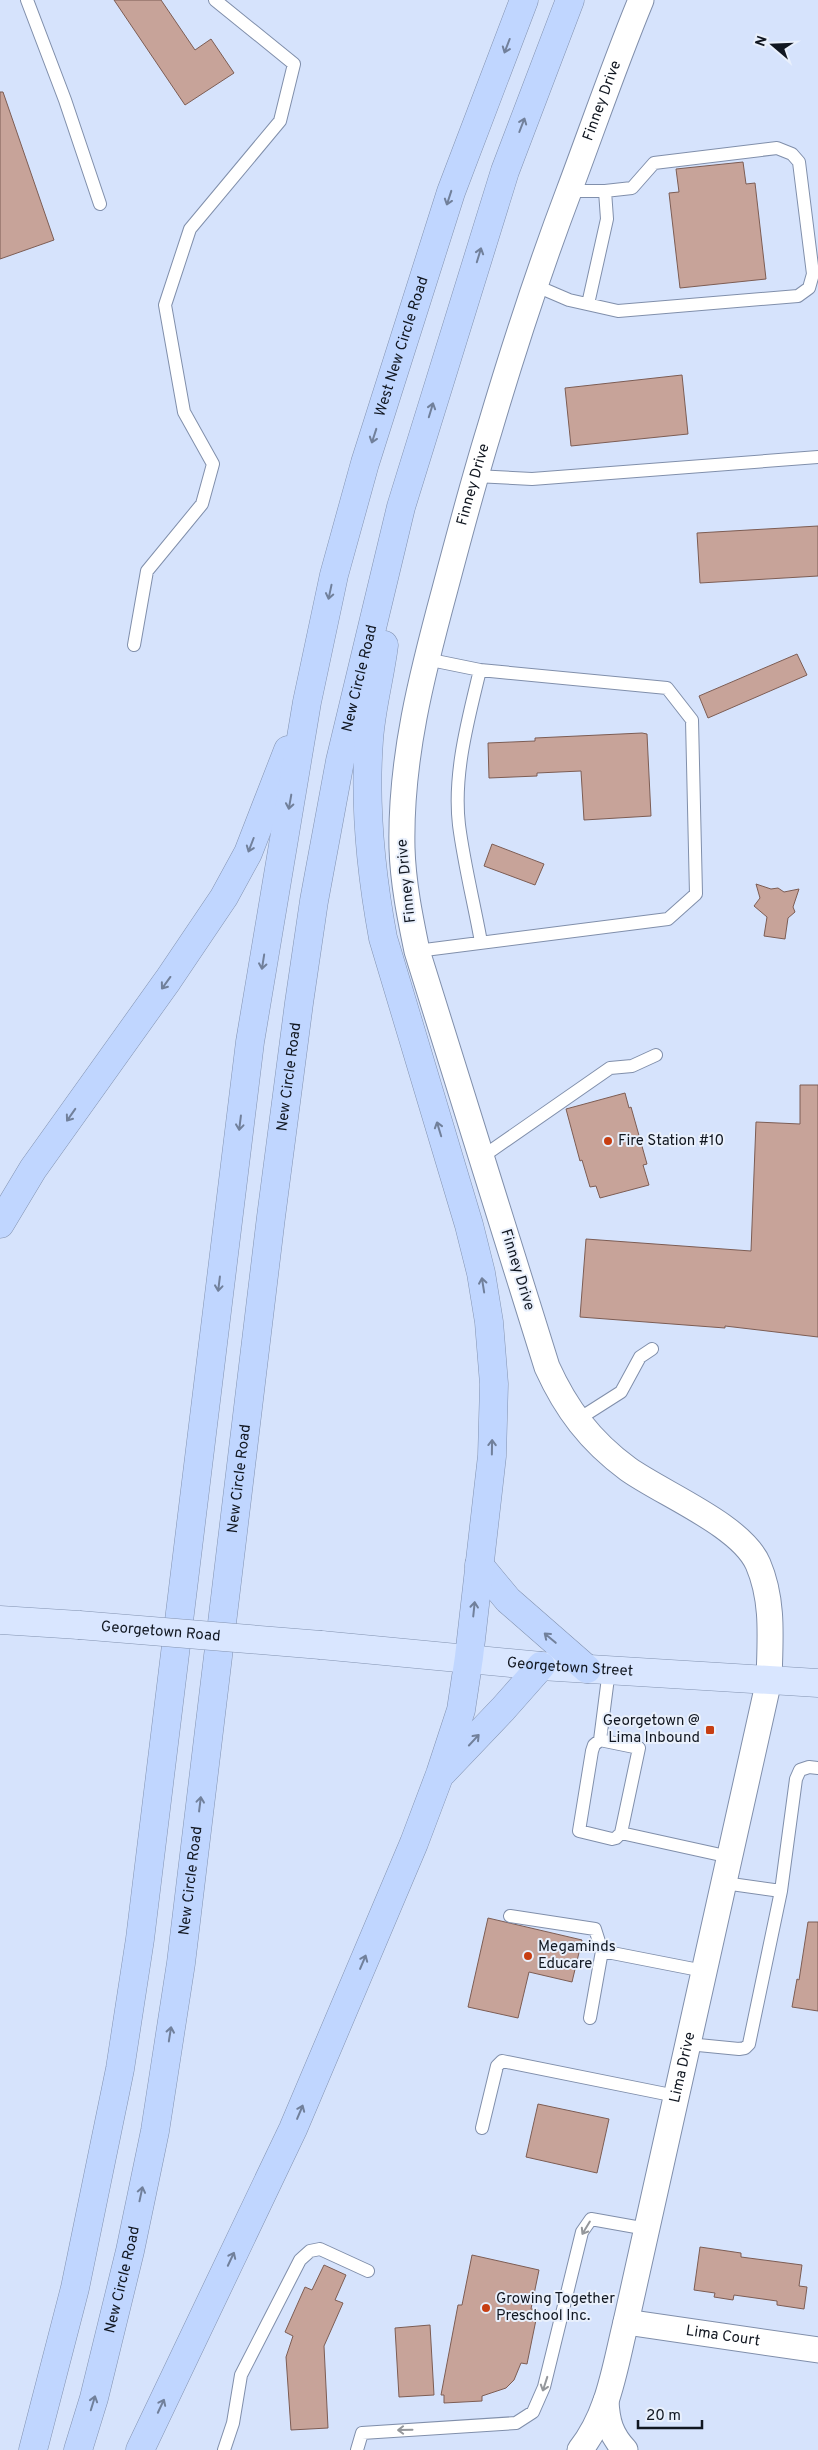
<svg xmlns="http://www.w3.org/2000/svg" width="818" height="2450" viewBox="0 0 818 2450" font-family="Overpass,sans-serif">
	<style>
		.building { fill: #c7a399; stroke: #7d5d54 }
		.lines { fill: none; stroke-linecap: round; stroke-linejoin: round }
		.lane-casing { stroke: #808fab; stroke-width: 14 }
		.street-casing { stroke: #808fab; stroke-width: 27 }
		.primary-casing { stroke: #8393b1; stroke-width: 29 }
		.highway-casing { stroke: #8393b1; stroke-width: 29 }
		.lane { stroke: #fff; stroke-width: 12 }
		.street { stroke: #fff; stroke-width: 25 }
		.primary { stroke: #d9e6ff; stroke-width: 28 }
		.highway { stroke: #c0d6ff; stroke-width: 28 }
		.primary-bridge-casing { stroke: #8393b1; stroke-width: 29; stroke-linecap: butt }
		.primary-bridge { stroke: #d9e6ff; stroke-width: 28 }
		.oneway { stroke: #71809b }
		.oneway2 { stroke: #94979b }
		.poi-dot { fill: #c73e12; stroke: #e9f0fc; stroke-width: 2 }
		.labels { text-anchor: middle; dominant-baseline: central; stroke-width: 4; stroke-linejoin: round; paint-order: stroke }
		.street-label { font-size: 15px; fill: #111721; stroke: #e9f0fc }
		.poi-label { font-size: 15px; fill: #111721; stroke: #e9f0fc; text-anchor: start }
	</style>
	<rect width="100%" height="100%" fill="#d6e3fc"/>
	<path class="building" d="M114 0H161L195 50 211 39 234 73 185 105Z
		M0 92H3L54 240 0 259Z
		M743 162 746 184 755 183 766 279 680 288 669 193 679 192 676 169Z
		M682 375 688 434 571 446 565 388Z
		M818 526V576L700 583 697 533Z
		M797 654 807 675 708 718 699 696Z
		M642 733 647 734 651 816 584 820 581 771 537 773V776L489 778 488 743 535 741V738Z
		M492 844 544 864 535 885 484 866Z
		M756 884 771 889 778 888 784 892 799 889 793 907 795 912 788 918 785 939 764 936 767 917 754 906 760 898Z
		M800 1085H818V1337L725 1326V1328L580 1317 586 1239 751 1251 756 1122 800 1124Z
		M625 1093 629 1108 631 1107 647 1164 643 1165 649 1185 600 1198 596 1186 590 1187 582 1160 580 1161 566 1109Z
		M488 1918 582 1940 572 1982 529 1972 518 2018 468 2007Z
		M808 1922H818V2011L792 2007 797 1979 799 1980Z
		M538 2104 609 2119 597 2173 526 2157Z
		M700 2247 741 2253V2257L802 2265 799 2286 807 2287 804 2309 777 2305V2301L734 2295 733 2300 714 2297 715 2293 694 2290Z
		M472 2255 539 2270 531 2309 538 2310 527 2364 521 2363 514 2380 506 2388 482 2396V2401L444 2403V2395H441L458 2305H462Z
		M324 2265 346 2275 335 2300 343 2303 324 2346 328 2428 291 2430 286 2357 293 2336 285 2332 305 2287 312 2290Z
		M430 2325 434 2395 399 2397 395 2328Z"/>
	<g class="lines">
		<defs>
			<path id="lane" d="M27 0 65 100 100 204
				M534 285 569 300 618 311 798 296 809 288 813 274 799 162 792 154 777 148 654 163 632 188 605 191H569
				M588 304 607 219 605 191
				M475 476 532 479 818 457
				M134 645 147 571 202 504 213 464 184 412 165 305 190 229 280 121 294 64 215 0
				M426 659 480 670
				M417 951 668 919 696 894 692 720 667 688 480 670C468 720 453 774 459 825 464 864 474 903 481 942
				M482 1157 610 1068 632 1066 656 1055
				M577 1420 621 1392 640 1357 652 1349
				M609 1670 600 1740 639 1748 621 1833 730 1857
				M600 1740 594 1745 592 1751 579 1831 612 1839 616 1838 621 1833
				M724 1883 781 1891 796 1779 800 1770 809 1767 818 1768
				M510 1916 595 1929 602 1951
				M590 2018 602 1951 704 1971
				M688 2044 739 2049 745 2048 749 2044 781 1891
				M482 2128 497 2066 502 2061 676 2096
				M224 2450 233 2423 241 2375 300 2260 310 2251 320 2249 368 2271
				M357 2450 362 2433 516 2423 533 2412 544 2387 582 2232 591 2219 647 2229"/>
			<g id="street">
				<path id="s1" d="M626 2322 818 2350"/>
				<path d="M606 2401C607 2422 611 2435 625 2450"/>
				<path id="s2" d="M580 2450C609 2414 615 2366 626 2322L769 1680C770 1640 774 1601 758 1564 741 1525 663 1494 628 1469 590 1441 566 1409 547 1367L417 951C410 917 403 883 402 848 400 759 422 674 445 589 459 536 473 483 489 431 513 350 539 270 569 191 593 127 615 63 641 0"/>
			</g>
			<g id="primary">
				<path d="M0 1620 79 1625"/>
				<path id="s3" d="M321 1645 541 1666 818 1683"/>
			</g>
			<g id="highway">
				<path d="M0 1224 33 1169 168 980 224 897 248 853 288 750"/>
				<path d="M479 1565 508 1600 587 1669"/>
				<path d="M443 1772 503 1709 541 1666"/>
				<path id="s4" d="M33 2450 75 2288 120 2069 140 1939 250 1042 307 702 334 575 365 463 451 192 524 0"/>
				<path id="s5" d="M78 2450 94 2398 130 2251 155 2131 181 1963 271 1217 299 1003 314 901 340 761 401 507 505 171 570 0"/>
				<path d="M140 2450 293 2129 414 1843 440 1774 461 1710 469 1657 492 1456 494 1384 489 1322 481 1273 469 1225 383 938C371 873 364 806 369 740 371 709 380 677 384 645"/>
			</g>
		</defs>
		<use href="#lane" class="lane-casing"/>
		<use href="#street" class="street-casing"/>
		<use href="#primary" class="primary-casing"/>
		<use href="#highway" class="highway-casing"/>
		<use href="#lane" class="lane"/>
		<use href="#street" class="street"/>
		<use href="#primary" class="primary"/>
		<use href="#highway" class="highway"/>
		<defs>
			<g id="primary-bridge">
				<path id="s6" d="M79 1625 321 1645"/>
			</g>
		</defs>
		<use href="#primary-bridge" class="primary-bridge-casing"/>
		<use href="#primary-bridge" class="primary-bridge"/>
	</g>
	<defs><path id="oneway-shaft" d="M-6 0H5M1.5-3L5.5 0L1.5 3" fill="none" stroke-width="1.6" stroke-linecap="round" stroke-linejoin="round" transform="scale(1.25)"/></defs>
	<g class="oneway">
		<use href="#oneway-shaft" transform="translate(507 46) rotate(111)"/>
		<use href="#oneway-shaft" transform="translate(522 125) rotate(-69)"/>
		<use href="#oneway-shaft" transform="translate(449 198) rotate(108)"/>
		<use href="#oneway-shaft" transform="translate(479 255) rotate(-73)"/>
		<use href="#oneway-shaft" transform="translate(431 410) rotate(-73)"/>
		<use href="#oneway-shaft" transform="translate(374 436) rotate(108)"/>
		<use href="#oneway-shaft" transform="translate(330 592) rotate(102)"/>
		<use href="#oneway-shaft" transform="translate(290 802) rotate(100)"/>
		<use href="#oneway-shaft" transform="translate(251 845) rotate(111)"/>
		<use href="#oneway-shaft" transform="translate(263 962) rotate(99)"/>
		<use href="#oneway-shaft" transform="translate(166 983) rotate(126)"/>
		<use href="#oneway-shaft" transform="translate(71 1115) rotate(125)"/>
		<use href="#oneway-shaft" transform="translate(240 1123) rotate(97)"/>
		<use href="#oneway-shaft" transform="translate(439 1129) rotate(-107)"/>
		<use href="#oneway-shaft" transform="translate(219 1284) rotate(97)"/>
		<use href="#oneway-shaft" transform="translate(483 1285) rotate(-99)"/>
		<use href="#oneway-shaft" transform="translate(492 1447) rotate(-89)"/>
		<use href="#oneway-shaft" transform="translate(474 1609) rotate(-84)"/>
		<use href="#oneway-shaft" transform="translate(550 1638) rotate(-140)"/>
		<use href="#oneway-shaft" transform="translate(474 1740) rotate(-47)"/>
		<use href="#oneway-shaft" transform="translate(200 1804) rotate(-83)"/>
		<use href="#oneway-shaft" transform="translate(363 1962) rotate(-67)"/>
		<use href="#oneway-shaft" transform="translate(170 2034) rotate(-81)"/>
		<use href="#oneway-shaft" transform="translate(300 2112) rotate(-67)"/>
		<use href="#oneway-shaft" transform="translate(141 2194) rotate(-78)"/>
		<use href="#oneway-shaft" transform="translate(231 2259) rotate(-65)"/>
		<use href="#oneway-shaft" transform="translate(93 2403) rotate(-73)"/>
		<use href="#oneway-shaft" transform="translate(161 2406) rotate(-65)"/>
	</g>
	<g class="oneway2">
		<use href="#oneway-shaft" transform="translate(586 2228) rotate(121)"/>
		<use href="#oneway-shaft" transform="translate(545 2384) rotate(108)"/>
		<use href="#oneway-shaft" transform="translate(405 2430) rotate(179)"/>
	</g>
	<g class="poi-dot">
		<circle cx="608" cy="1141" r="5"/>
		<rect x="705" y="1725" width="10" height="10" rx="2.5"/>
		<circle cx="528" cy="1956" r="5"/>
		<circle cx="486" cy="2308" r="5"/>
	</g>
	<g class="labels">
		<g class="street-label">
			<text stroke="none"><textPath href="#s2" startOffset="2524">Finney Drive</textPath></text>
			<text stroke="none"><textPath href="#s4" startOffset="2139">West New Circle Road</textPath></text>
			<text stroke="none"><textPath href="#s2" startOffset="2119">Finney Drive</textPath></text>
			<text stroke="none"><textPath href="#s5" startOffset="1796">New Circle Road</textPath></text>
			<text transform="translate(407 881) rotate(-96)">Finney Drive</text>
			<text stroke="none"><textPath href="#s5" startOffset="1391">New Circle Road</textPath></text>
			<text transform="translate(517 1270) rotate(73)">Finney Drive</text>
			<text stroke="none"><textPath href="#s5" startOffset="986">New Circle Road</textPath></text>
			<text stroke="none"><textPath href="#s6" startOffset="82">Georgetown Road</textPath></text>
			<text stroke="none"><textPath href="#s3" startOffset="250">Georgetown Street</textPath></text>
			<text stroke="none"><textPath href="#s5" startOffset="581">New Circle Road</textPath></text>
			<text stroke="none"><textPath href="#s2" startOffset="398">Lima Drive</textPath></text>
			<text stroke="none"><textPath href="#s5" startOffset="176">New Circle Road</textPath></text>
			<text stroke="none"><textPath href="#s1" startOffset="98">Lima Court</textPath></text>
		</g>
		<g class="poi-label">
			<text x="618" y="1141">Fire Station #10</text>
			<text x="700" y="1721" text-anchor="end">Georgetown @<tspan x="700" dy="17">Lima Inbound</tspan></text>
			<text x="538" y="1947">Megaminds<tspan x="538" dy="17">Educare</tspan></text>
			<text x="496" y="2299">Growing Together<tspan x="496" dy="17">Preschool Inc.</tspan></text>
		</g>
	</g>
	<g transform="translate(773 45) rotate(289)" stroke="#e9f0fc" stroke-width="4" paint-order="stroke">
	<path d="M0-4L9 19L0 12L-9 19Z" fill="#111721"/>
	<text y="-8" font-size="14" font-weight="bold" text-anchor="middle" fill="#111721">N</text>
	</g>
	<path d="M638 2420v8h64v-8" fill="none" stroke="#111721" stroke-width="2.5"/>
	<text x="646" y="2420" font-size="15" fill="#111721" stroke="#e9f0fc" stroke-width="4" paint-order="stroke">20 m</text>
</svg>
